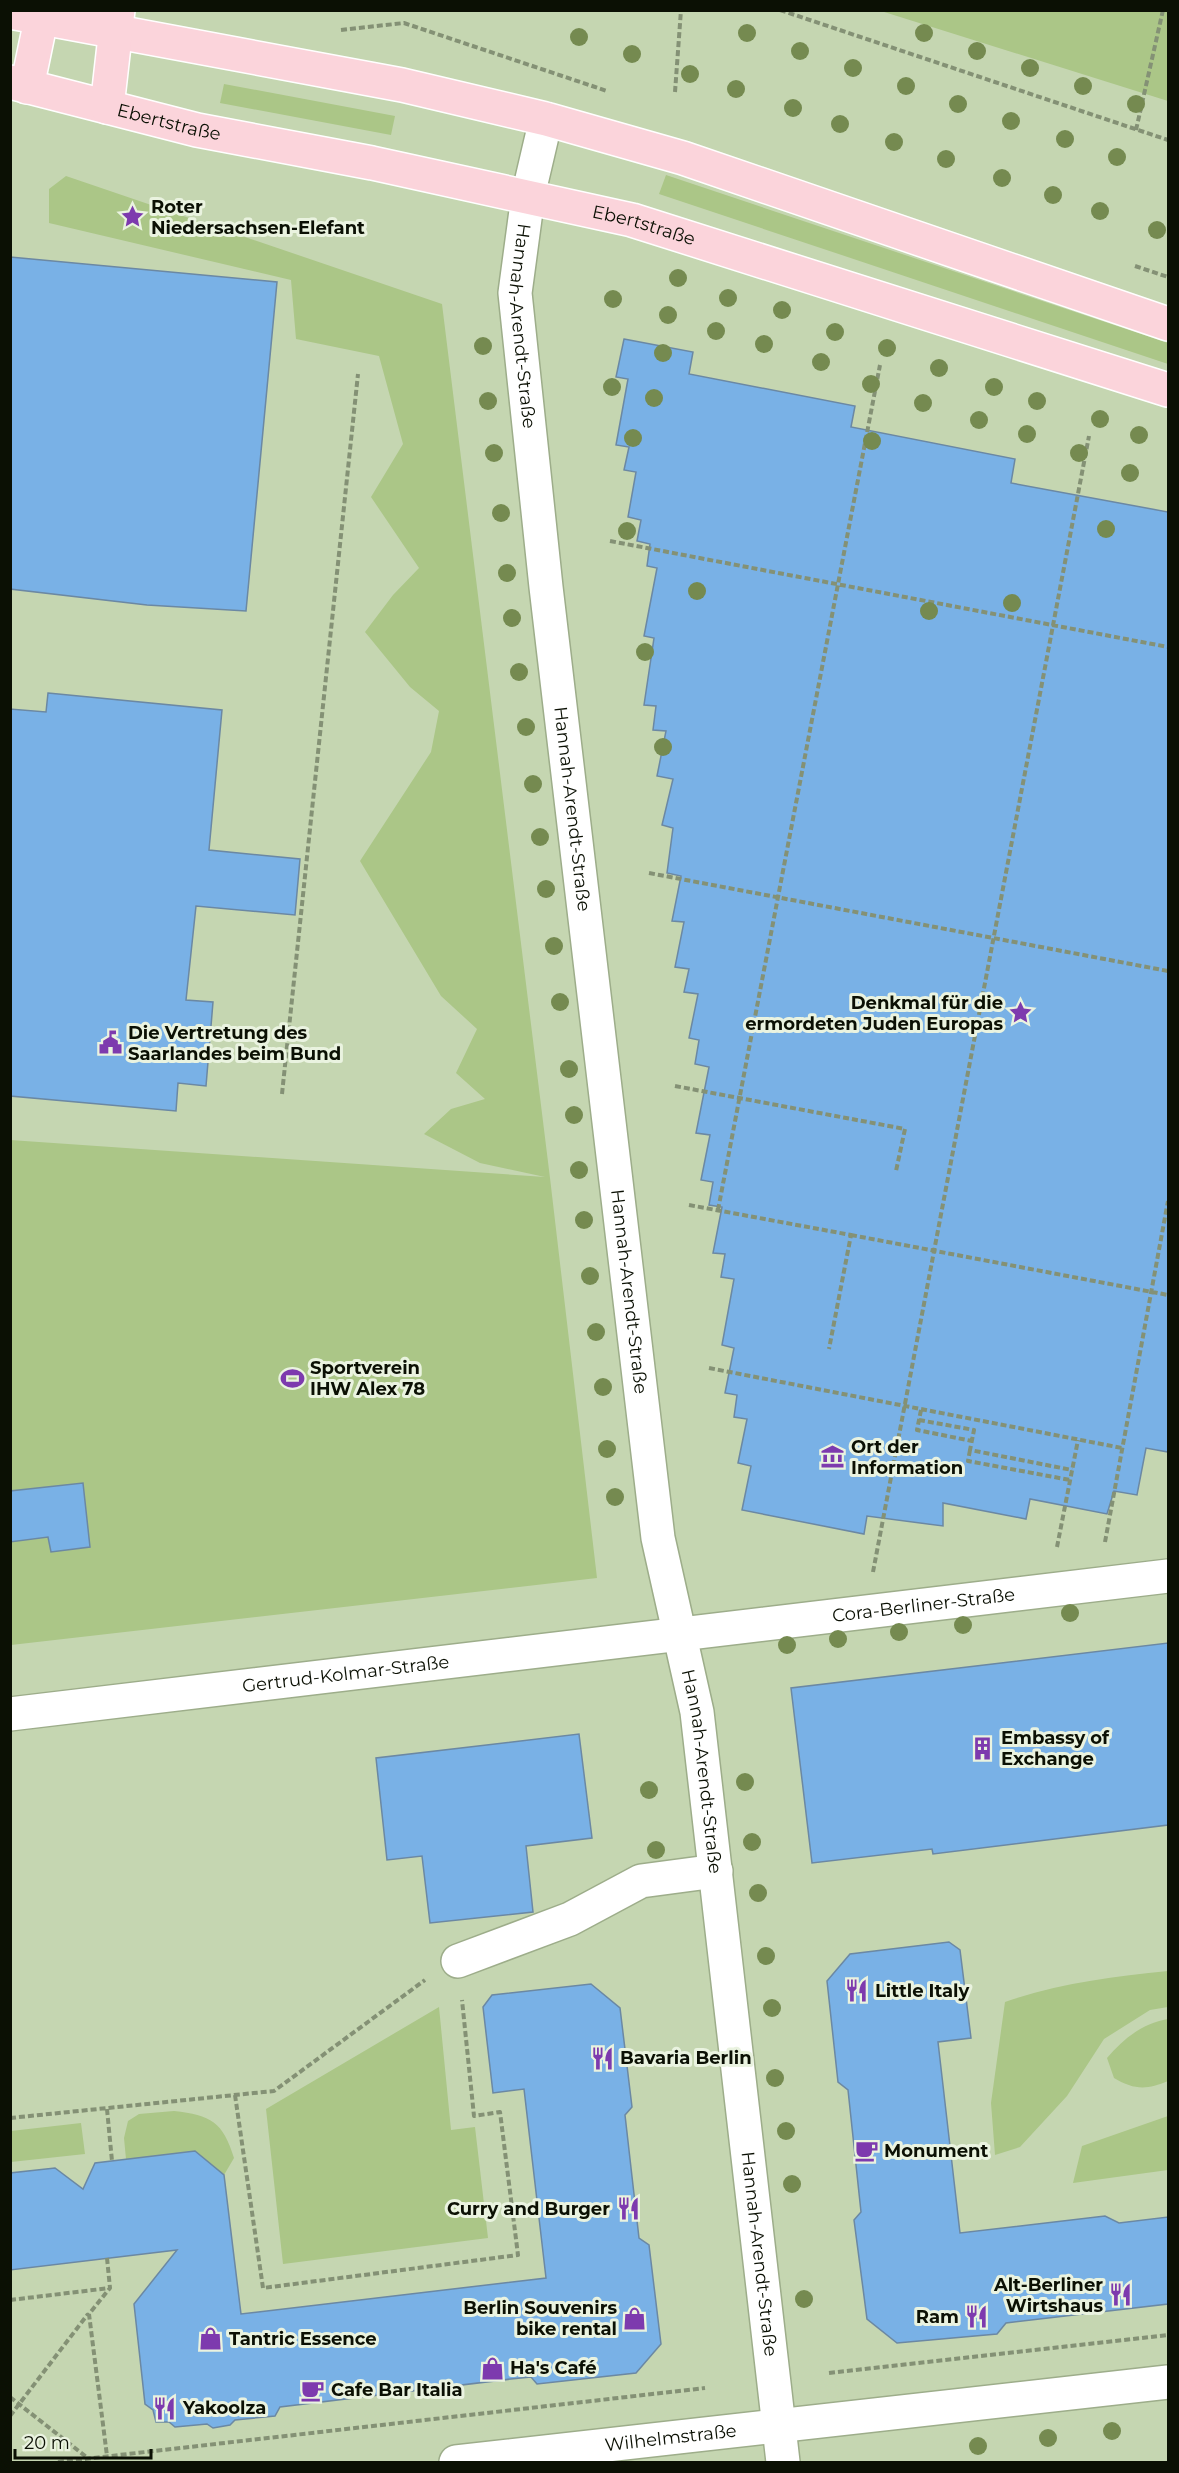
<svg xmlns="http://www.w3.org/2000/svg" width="1179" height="2473" viewBox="0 0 1179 2473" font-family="Montserrat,sans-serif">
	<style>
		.green { fill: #abc687 }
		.building { fill: #79b1e6; stroke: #6b88a3; stroke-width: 1.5 }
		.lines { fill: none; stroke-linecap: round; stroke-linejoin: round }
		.minor-casing { stroke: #9dad8a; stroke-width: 36 }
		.major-casing { stroke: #fff; stroke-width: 36 }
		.path { stroke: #849175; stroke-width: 4; stroke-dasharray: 6 3; stroke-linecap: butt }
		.minor { stroke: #fff; stroke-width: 33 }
		.major { stroke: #fbd4db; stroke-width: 33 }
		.tree { fill: #758a50 }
		.labels { text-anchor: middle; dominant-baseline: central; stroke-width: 6; stroke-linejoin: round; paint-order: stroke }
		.street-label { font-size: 18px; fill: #0b1004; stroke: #eaf3e0 }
		.poi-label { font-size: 18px; font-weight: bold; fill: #0b1004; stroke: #eaf3e0; text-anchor: start }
	</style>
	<rect width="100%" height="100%" fill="#c5d6b1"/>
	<path class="green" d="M881 11H1168V101Z
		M224 84 395 116 391 135 220 103Z
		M666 175 1168 343V364L659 194Z
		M66 176 442 304 550 1178 597 1578 11 1645 10 1140 545 1177 480 1163 424 1134 451 1109 485 1099 456 1073 477 1029 441 996 360 861 431 752 439 711 410 687 365 632 393 595 419 568 371 497 403 444 379 356 296 339 291 280 49 223V189Z
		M1168 1971V2007L1150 2010 1104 2039 1067 2096 1020 2147 995 2155 991 2103 1005 2002C1059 1983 1112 1977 1168 1971Z
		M439 2007 451 2130 475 2127 488 2238 283 2264 266 2109Z
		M1168 2019V2081C1147 2090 1134 2090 1114 2078L1107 2058C1123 2039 1143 2023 1168 2019Z
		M174 2111C211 2115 223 2122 234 2158L224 2175 126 2159 124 2138 128 2121 139 2114Z
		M1168 2116V2170L1073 2183 1082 2146Z
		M81 2123 85 2154 11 2162V2131Z"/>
	<path class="building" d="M10 257 277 282 246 611 147 605 10 589Z
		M624 339 693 352 689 374 855 406 851 427 1015 459 1011 483 1168 512V1452L1146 1448 1137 1495 1114 1491 1107 1514 1030 1499 1026 1519 943 1503V1526L867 1516 864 1534 742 1510 751 1466 738 1463 747 1419 734 1417 737 1395 725 1393 734 1348 722 1345 734 1279 721 1277 725 1254 713 1253 722 1207 709 1205 713 1182 701 1180 710 1135 696 1133 709 1067 695 1064 699 1040 689 1038 698 994 684 992 689 969 675 967 684 922 672 921 681 876 667 873 673 828 662 825 673 779 657 776 666 731 653 730 656 706 644 705 654 638 644 636 657 568 647 566 650 544 637 541 641 520 628 517 636 472 624 470 629 447 616 445 628 379 616 377Z
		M48 693 222 710 209 850 300 859 295 915 196 906 186 1000 213 1002 206 1086 178 1083 176 1111 10 1096V709L46 712Z
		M83 1483 90 1547 51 1552 48 1537 10 1542V1491Z
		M1168 1643V1825L933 1854 932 1849 812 1863 791 1688Z
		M579 1734 592 1838 526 1846 533 1912 430 1923 422 1856 387 1860 376 1758Z
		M949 1942 960 1950 971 2038 938 2042 960 2233 1105 2216 1119 2223 1168 2217V2304L1006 2323 997 2334 897 2343 867 2319 854 2220 861 2212 848 2090 838 2082 827 1981 850 1954Z
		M591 1984 620 2008 632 2107 625 2115 639 2238 649 2245 661 2344 636 2373 537 2384 531 2377 511 2379 280 2407 275 2416 235 2420 230 2425 213 2428 207 2424 175 2427 169 2422H156L153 2410 145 2404 134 2304 177 2250 10 2270V2173L55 2168 83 2189 95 2163 195 2151 224 2175 241 2314 546 2278 524 2089 493 2093 483 2007 492 1995Z"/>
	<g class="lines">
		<defs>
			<g id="minor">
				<path id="s1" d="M546 119 528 196 515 293 546 587 658 1538 697 1712 783 2462"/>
				<path id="s2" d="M10 1714 1168 1576"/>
				<path d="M458 1961 570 1919 641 1881 716 1871"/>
				<path id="s3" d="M456 2462 1168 2382"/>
			</g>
			<g id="major">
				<path d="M10 12 402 85 546 119 683 158 1168 324"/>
				<path id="s4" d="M10 82 197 130 372 163 632 220 1168 390"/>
				<path d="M27 87 43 10"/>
				<path d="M107 107 118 10"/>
			</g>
		</defs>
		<use href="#minor" class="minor-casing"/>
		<use href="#major" class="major-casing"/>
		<path class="path" d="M780 10 1168 140
			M341 30 404 23 607 91
			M675 92 681 10
			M1136 130 1163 10
			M1135 266 1168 277
			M610 541 1168 647
			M649 873 1168 971
			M675 1086 905 1129 896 1171
			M282 1094 358 374
			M689 1205 851 1235 829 1349
			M718 1210 880 365
			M851 1235 1168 1295
			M709 1368 1122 1448
			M921 1410 917 1430 972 1441
			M919 1420 974 1430 970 1450 1072 1470
			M970 1450 968 1461 1070 1480
			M1105 1542 1168 1201
			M1057 1547 1078 1440
			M873 1572 1089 436
			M235 2095 263 2288 518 2255 500 2112 474 2116 462 2000
			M107 2109 112 2161
			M10 2118 274 2091 425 1980
			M107 2258 110 2288 89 2314 107 2456
			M10 2300 110 2288
			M829 2373 1168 2335
			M10 2397 89 2459
			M10 2416 88 2314
			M58 2462 705 2388"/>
		<use href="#minor" class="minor"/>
		<use href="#major" class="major"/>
	</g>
	<g class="tree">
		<circle cx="747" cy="33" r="9"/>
		<circle cx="924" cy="33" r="9"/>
		<circle cx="579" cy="37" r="9"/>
		<circle cx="800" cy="51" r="9"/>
		<circle cx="977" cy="51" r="9"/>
		<circle cx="632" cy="54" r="9"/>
		<circle cx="853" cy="68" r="9"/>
		<circle cx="1030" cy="68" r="9"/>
		<circle cx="690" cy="74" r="9"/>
		<circle cx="906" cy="86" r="9"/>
		<circle cx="1083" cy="86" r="9"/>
		<circle cx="736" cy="89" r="9"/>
		<circle cx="958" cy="104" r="9"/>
		<circle cx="1136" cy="104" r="9"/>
		<circle cx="793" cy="108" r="9"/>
		<circle cx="1011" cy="121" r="9"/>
		<circle cx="840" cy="124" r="9"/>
		<circle cx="1065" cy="139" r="9"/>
		<circle cx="894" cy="142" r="9"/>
		<circle cx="1117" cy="157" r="9"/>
		<circle cx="946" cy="159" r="9"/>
		<circle cx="1002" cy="178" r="9"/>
		<circle cx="1053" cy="195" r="9"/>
		<circle cx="1100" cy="211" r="9"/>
		<circle cx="1157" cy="230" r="9"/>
		<circle cx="678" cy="278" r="9"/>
		<circle cx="728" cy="298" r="9"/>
		<circle cx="613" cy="299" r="9"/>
		<circle cx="782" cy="310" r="9"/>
		<circle cx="668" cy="315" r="9"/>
		<circle cx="716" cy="331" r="9"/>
		<circle cx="835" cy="332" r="9"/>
		<circle cx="764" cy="344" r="9"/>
		<circle cx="483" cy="346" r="9"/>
		<circle cx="887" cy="348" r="9"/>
		<circle cx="663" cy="353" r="9"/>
		<circle cx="821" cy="362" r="9"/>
		<circle cx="939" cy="368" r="9"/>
		<circle cx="871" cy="384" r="9"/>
		<circle cx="612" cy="387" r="9"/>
		<circle cx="994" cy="387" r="9"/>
		<circle cx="654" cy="398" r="9"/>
		<circle cx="488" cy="401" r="9"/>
		<circle cx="1037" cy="401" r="9"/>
		<circle cx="923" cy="403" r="9"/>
		<circle cx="1100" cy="419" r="9"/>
		<circle cx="979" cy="420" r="9"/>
		<circle cx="1027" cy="434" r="9"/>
		<circle cx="1139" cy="435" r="9"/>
		<circle cx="633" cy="438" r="9"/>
		<circle cx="872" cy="441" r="9"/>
		<circle cx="494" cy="453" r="9"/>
		<circle cx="1079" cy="453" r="9"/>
		<circle cx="1130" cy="473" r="9"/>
		<circle cx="501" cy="513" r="9"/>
		<circle cx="1106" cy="529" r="9"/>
		<circle cx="627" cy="531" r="9"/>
		<circle cx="507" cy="573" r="9"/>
		<circle cx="697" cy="591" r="9"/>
		<circle cx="1012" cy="603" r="9"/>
		<circle cx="929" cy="611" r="9"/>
		<circle cx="512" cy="618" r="9"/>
		<circle cx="645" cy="652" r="9"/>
		<circle cx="519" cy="672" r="9"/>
		<circle cx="526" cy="727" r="9"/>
		<circle cx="663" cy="747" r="9"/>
		<circle cx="533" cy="784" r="9"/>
		<circle cx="540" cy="837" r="9"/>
		<circle cx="546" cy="889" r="9"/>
		<circle cx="554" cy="946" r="9"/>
		<circle cx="560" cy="1002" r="9"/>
		<circle cx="569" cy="1069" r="9"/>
		<circle cx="574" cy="1115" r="9"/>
		<circle cx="579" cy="1170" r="9"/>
		<circle cx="584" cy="1220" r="9"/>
		<circle cx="590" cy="1276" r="9"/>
		<circle cx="596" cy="1332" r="9"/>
		<circle cx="603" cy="1387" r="9"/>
		<circle cx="607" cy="1449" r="9"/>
		<circle cx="615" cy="1497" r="9"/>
		<circle cx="1070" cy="1613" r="9"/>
		<circle cx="963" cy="1625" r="9"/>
		<circle cx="899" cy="1632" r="9"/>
		<circle cx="838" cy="1639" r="9"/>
		<circle cx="787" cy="1645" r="9"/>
		<circle cx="745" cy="1782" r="9"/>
		<circle cx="649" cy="1790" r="9"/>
		<circle cx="752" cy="1842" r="9"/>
		<circle cx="656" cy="1850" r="9"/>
		<circle cx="758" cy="1893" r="9"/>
		<circle cx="766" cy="1956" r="9"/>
		<circle cx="772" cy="2008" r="9"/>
		<circle cx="775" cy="2078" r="9"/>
		<circle cx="786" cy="2131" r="9"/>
		<circle cx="792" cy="2184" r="9"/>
		<circle cx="804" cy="2299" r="9"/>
		<circle cx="1112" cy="2431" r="9"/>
		<circle cx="1048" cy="2438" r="9"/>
		<circle cx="978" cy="2446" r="9"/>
	</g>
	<defs>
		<symbol id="sight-bare" viewBox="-9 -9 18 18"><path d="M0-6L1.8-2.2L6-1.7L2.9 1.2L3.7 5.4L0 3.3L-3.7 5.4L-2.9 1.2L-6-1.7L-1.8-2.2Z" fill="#7d3aae" stroke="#eaf3e0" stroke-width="2.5" paint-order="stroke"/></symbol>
		<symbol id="civic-bare" viewBox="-9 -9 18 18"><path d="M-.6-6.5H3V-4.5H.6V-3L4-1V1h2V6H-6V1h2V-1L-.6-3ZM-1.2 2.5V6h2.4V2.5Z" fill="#7d3aae" stroke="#eaf3e0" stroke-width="2.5" paint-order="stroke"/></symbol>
		<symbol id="stadium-bare" viewBox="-9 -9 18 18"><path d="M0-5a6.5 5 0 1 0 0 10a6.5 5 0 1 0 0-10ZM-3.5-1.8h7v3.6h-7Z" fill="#7d3aae" stroke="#eaf3e0" stroke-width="2.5" paint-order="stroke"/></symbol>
		<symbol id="museum-bare" viewBox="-9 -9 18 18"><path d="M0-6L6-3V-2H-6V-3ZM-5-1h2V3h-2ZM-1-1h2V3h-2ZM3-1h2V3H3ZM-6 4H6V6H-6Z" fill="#7d3aae" stroke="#eaf3e0" stroke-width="2.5" paint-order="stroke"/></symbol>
		<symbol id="building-bare" viewBox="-9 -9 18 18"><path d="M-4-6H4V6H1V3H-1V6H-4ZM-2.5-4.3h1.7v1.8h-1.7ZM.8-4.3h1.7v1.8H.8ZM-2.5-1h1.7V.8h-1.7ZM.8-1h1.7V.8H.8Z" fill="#7d3aae" stroke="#eaf3e0" stroke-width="2.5" paint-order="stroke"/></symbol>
		<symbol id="restaurant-bare" viewBox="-9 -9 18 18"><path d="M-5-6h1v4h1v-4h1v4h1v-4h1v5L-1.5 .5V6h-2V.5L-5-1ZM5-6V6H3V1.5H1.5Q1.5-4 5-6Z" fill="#7d3aae" stroke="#eaf3e0" stroke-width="2.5" paint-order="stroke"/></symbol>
		<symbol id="cafe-bare" viewBox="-9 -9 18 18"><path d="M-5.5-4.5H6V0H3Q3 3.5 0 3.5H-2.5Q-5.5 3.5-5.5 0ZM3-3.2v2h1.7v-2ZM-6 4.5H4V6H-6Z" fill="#7d3aae" stroke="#eaf3e0" stroke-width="2.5" paint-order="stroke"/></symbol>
		<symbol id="shop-bare" viewBox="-9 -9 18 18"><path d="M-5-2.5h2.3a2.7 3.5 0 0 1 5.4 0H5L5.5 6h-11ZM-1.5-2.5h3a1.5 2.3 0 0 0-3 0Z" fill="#7d3aae" stroke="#eaf3e0" stroke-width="2.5" paint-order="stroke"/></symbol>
	</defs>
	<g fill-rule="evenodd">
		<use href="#sight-bare" x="116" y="200" width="33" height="33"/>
		<use href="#sight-bare" x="1004" y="996" width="33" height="33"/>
		<use href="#civic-bare" x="94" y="1026" width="33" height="33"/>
		<use href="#stadium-bare" x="276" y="1362" width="33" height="33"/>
		<use href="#museum-bare" x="816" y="1440" width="33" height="33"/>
		<use href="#building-bare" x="966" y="1732" width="33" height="33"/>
		<use href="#restaurant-bare" x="840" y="1974" width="33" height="33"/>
		<use href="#restaurant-bare" x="586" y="2042" width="33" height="33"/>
		<use href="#cafe-bare" x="850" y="2134" width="33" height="33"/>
		<use href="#restaurant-bare" x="612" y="2192" width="33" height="33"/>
		<use href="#restaurant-bare" x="1104" y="2278" width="33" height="33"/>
		<use href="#restaurant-bare" x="960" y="2300" width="33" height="33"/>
		<use href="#shop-bare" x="618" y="2302" width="33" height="33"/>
		<use href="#shop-bare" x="194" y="2322" width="33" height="33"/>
		<use href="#shop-bare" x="476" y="2352" width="33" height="33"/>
		<use href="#cafe-bare" x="296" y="2374" width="33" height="33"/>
		<use href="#restaurant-bare" x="148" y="2392" width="33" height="33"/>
	</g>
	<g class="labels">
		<g class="street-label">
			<text stroke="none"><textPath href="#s4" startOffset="164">Ebertstraße</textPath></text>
			<text stroke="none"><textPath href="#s4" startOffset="650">Ebertstraße</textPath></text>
			<text stroke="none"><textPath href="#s1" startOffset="210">Hannah-Arendt-Straße</textPath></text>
			<text stroke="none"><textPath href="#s1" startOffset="696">Hannah-Arendt-Straße</textPath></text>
			<text stroke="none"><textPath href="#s1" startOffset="1182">Hannah-Arendt-Straße</textPath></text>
			<text stroke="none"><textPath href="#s2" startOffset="920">Cora-Berliner-Straße</textPath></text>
			<text stroke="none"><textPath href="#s2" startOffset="338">Gertrud-Kolmar-Straße</textPath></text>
			<text stroke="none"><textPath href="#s1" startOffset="1668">Hannah-Arendt-Straße</textPath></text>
			<text stroke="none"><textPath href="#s1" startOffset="2154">Hannah-Arendt-Straße</textPath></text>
			<text stroke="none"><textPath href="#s3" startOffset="216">Wilhelmstraße</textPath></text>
		</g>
		<g class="poi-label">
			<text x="151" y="207">Roter<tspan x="151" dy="21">Niedersachsen-Elefant</tspan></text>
			<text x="1003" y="1003" text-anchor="end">Denkmal für die<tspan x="1003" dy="21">ermordeten Juden Europas</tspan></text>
			<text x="128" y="1033">Die Vertretung des<tspan x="128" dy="21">Saarlandes beim Bund</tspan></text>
			<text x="310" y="1368">Sportverein<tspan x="310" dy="21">IHW Alex 78</tspan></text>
			<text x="851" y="1447">Ort der<tspan x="851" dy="21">Information</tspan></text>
			<text x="1001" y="1738">Embassy of<tspan x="1001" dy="21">Exchange</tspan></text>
			<text x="875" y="1991">Little Italy</text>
			<text x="620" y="2058">Bavaria Berlin</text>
			<text x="884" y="2151">Monument</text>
			<text x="610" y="2209" text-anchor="end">Curry and Burger</text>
			<text x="1103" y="2285" text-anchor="end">Alt-Berliner<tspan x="1103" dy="21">Wirtshaus</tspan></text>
			<text x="617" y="2308" text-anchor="end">Berlin Souvenirs<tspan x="617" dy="21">bike rental</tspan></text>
			<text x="959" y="2317" text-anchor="end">Ram</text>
			<text x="229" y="2339">Tantric Essence</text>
			<text x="510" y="2368">Ha's Café</text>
			<text x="331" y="2390">Cafe Bar Italia</text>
			<text x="183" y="2408">Yakoolza</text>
		</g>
	</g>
	<rect width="1179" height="2473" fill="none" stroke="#0b1004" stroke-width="24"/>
	<path d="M15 2449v9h136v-9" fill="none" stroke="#0b1004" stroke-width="3"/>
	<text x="24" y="2449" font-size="18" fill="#0b1004" stroke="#eaf3e0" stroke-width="4.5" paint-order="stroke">20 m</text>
</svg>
